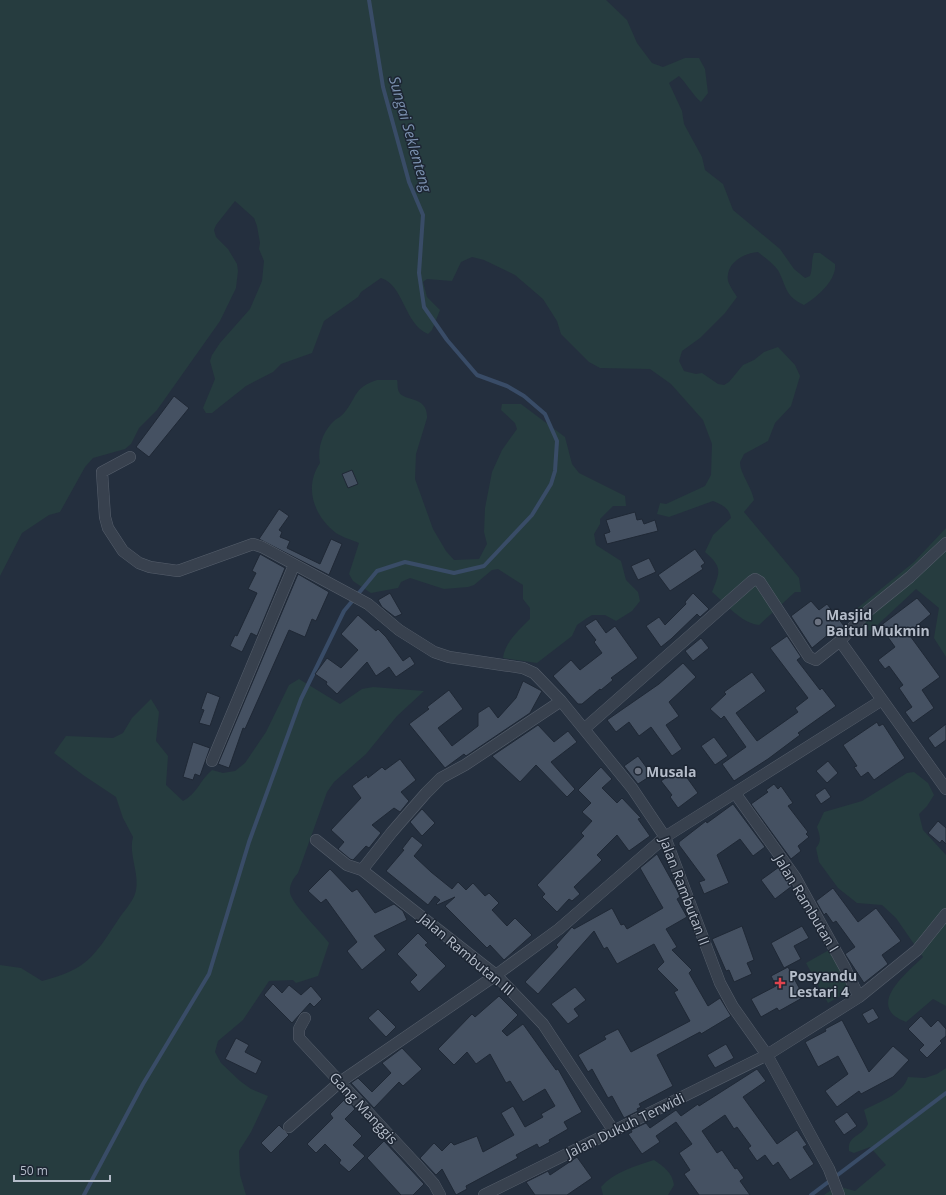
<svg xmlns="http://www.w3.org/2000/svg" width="946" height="1195" viewBox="0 0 946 1195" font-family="'Open Sans',sans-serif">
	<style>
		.green { fill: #263c3f }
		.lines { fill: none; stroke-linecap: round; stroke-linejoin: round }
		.stream { stroke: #394c67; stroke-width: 4 }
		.building { fill: #455162; stroke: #1f2835 }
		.minor-casing { stroke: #565f6c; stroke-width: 12 }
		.minor { stroke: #38414e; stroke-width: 11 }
		.worship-dot { fill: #6b7280; stroke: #1d2633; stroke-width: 1.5 }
		.health-dot { fill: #e0444e; stroke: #1d2633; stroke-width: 1.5 }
		.labels { text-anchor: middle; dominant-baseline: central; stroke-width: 3; stroke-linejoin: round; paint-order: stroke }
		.poi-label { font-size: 14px; font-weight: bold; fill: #b4bcc9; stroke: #1d2633; text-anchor: start }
		.street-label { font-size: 14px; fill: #b4bcc9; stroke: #1d2633 }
		.water-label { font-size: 15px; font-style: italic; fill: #7c92b1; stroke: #1d2633 }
	</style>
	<rect width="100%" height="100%" fill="#242f3e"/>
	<path class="green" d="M0 0H606L627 20 637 43 652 63 663 67 685 58H699L705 69 708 93 701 102C692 94 687 84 679 76L669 83 682 111 684 124 702 157 705 170 723 184 733 210 780 249 794 269 805 278 810 276C813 268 811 260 814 253H820L835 264C837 280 817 297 804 305 787 297 787 290 780 274 777 266 765 258 758 252 743 253 725 264 728 281 730 287 734 292 737 297L725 313 700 338 682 351 679 361 684 371 696 374 702 373 718 384 724 385 729 382 743 365 754 360 764 352 778 347 795 365 800 376 791 406 775 423 768 441 744 454C743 457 740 461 740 463 740 473 752 488 754 500L744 512 799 578 801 592H795L759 625C741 623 726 604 712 592 720 571 723 568 705 552L713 535 731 518C729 508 723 505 713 501L669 517 657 514 660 503 666 504 705 486 711 475 712 444 703 420 671 384 650 369 600 368 589 362 561 334 557 321 543 299 515 275 484 260 472 257 461 262 452 281 427 279 423 282 427 297 440 310 432 330 428 334C404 324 404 285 381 278L361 292 358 297 324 321 312 353 281 364 273 372 246 386 212 413H206L203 408 215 379 210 361 212 355 220 343 250 309 262 281 264 261 259 249 260 243 257 226 254 218 235 201 216 225 214 230 216 237 228 249 237 264 238 271 236 288 220 321 157 410 139 428 131 444 125 449 93 458 85 467 60 512 49 515 22 533 0 576Z
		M377 380H397C398 383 397 389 399 392 404 402 428 395 427 418L416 454 415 479 433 529 446 551 454 560 479 559 487 544 484 532 485 508 492 472 502 450 517 429 515 423 501 410 502 404H521L565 437 572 464 579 473 625 496 626 506H613L600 519V524L594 534 596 545 621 561 626 580 638 592 640 601 632 611 616 621 605 615H592L587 618 577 625 572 636 537 663 503 658C505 642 519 630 530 619V608L523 599V585L498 569 492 570 474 585 468 587 444 589 410 578 401 582 398 588 371 593 353 581 349 574 359 543C352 540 342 537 336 533 313 515 304 487 320 463 317 448 323 431 334 421 337 418 341 417 344 413 358 396 353 388 377 380Z
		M946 528V657L934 638 939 608 916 589 871 631 865 629 849 615 914 562Z
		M299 679 340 704 362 689 373 687 424 691 397 716 366 754 334 782 327 792 298 873C293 879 289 885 290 893 292 904 321 932 329 943L318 976 296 983 293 980 269 981 243 1020 218 1041 215 1052 221 1063 240 1081 251 1089 268 1096 251 1132 239 1151 240 1175 246 1195H0V965L21 968 42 981C87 969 93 958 118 920 123 912 132 903 135 894 141 875 128 856 133 837L123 818 116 797 83 775 54 753 66 736 113 738 123 733 132 718 151 699 159 712 156 741 168 756 166 785 183 801C197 794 200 780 212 770L223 773 235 771 245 763 266 732 289 685Z
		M914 772 928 783 934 795 927 806 919 814 923 830 946 855V1006L933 999 906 1022C864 1006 907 973 923 957L896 918 882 905 857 903 838 888 819 862 816 848C822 841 820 836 817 827L824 812 862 801 907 773Z
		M829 950 851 990 828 1003 806 963Z
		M946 1068V1195H824L837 1186 855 1191 886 1165 870 1147 854 1153 849 1151C847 1135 862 1137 868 1124L864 1110C879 1102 903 1094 908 1077L925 1078 937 1074Z
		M654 1160C664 1167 672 1172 674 1185L668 1195H603L601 1187C614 1172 635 1166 654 1160Z"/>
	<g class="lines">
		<path class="stream" d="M84 1195 143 1084 209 974 249 842 301 699 344 611 377 571 405 562 454 573 484 566 532 515 551 484 555 471 557 441 545 414 524 396 507 386 477 375 447 340 424 307 419 273 423 215 409 182 383 87 369 0
			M811 1195 946 1093"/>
	</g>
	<path class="building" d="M174 396 189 408 149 457 136 447Z
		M352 470 358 484 348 488 342 474Z
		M279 509 289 516 279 530 282 532 280 537 290 541 287 548 320 564 331 539 342 544 329 575 259 539Z
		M635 512 637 520 642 519 644 524 655 520 658 531 607 544 604 534 610 532 606 520Z
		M695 549 705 563 701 566 703 569 670 591 658 575Z
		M260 554 285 568 257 636 251 633 242 652 230 646 235 635 237 636 257 593 248 589 256 573 252 571Z
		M649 558 656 572 638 580 631 566Z
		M298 574 329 592 316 621 312 619 305 637 289 630 245 729 243 728 229 768 218 764Z
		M390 593 402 614 395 617 382 607 378 600Z
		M693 593 709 609 700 617 697 614 671 639 661 647 646 626 659 617 665 625 686 604 685 602Z
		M917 598 931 614 908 633 940 677 922 690 934 708 913 723 905 712 912 707 899 688 903 685 889 666 885 669 878 660 895 647 880 626Z
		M811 601 819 610 827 604 844 626 832 638 829 634 812 648 791 616Z
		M358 615 376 631 378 629 386 637 403 661 410 656 415 664 396 677 389 667 376 676 367 662 337 694 326 684 327 682 315 674 327 658 341 668 358 650 341 634Z
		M596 619 606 633 615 626 638 658 611 678 613 680 601 690 600 689 582 704H578L553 676 571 660 580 670 602 653 594 642 596 640 585 626Z
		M787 636 801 657 797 660 820 690 822 688 836 706 798 733 800 735 768 759 734 781 722 764 746 747 724 716 721 719 710 709 726 694 724 692 752 672 766 691 736 713 757 741 798 712 795 708 808 698 770 648Z
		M701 638 709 648 693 661 685 651Z
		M683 663 696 677 669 702 679 716 666 725 682 749 672 756 651 727 639 736 629 722 616 732 607 720 659 684Z
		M523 681 542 691 530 713 466 756 464 754 445 768 409 724 429 709 427 707 449 690 463 709 438 728 452 746 478 726V713L489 706 498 718 516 698Z
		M207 692 220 697 210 726 199 723 204 710 201 709Z
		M877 722 879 726 883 724 905 758 874 780 868 772 861 777 854 767 857 766 843 745Z
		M946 724V740L935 748 928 738Z
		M538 725 554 742 568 731 577 742 551 762 575 789 567 797 536 765 520 782 492 756Z
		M714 737 728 756 715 765 701 746Z
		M193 742 210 748 200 776 195 774 193 780 183 777Z
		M638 756 652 775 638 784 624 766Z
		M400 759 416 780 401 792 409 801 400 812 394 808 372 825 381 833 369 848 366 846 353 860 350 859 338 849 344 842 331 830 361 798 352 786 367 775 368 778 382 767 385 770Z
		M828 761 838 773 827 783 816 771Z
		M601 767 612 779 602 788 617 803 622 798 641 818 638 819 650 836 629 851 617 835 597 855 602 860 574 887 580 894 572 901 569 899 557 912 542 897 545 894 537 885 584 836 581 833 592 821 582 812 591 803 578 790Z
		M680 768 698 793 678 808 670 797 672 795 661 781Z
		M774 784 778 789 781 786 793 803 788 806 808 832 806 834 809 837 798 846 801 851 791 859 751 804 768 792 766 790Z
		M825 788 831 797 821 804 815 795Z
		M733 804 765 847 753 856 740 839 717 855 729 883 704 894 699 882 705 880 679 845V842L706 821 707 823Z
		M422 809 435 823 422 836 410 822Z
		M938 821 946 828V844L942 840 940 843 928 833Z
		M412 836 423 845 414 856 431 872 452 889 458 882 466 890 473 883 485 896 489 893 499 903 492 910 507 926 515 918 532 935 504 960 490 945 487 948 445 906 455 897 437 905 436 904 440 900 435 896 428 905 386 871 404 850 402 849Z
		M657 854 678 892 680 897 677 899 687 917 666 929 677 947 672 950 692 970 689 973 708 1006 720 998 731 1016 701 1034 700 1032 657 1055 673 1086 639 1104 641 1107 637 1109 638 1111 624 1118 612 1096 608 1098 592 1069 588 1072 578 1055 606 1039 604 1036 618 1029 631 1052 690 1021 674 992 678 990 657 969 664 962 654 944 617 964 607 947 604 949 594 931 538 994 525 982 558 947 556 945 572 927 574 929 612 908 621 925 624 924 627 929 663 908 640 868Z
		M779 867 792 886 775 899 761 880Z
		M330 869 352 892 357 889 375 913 394 904 403 911 407 920 374 936 386 950 362 970 347 951 357 942 326 899 321 903 308 891Z
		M833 888 858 922 876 908 901 941 882 955 888 964 864 983 845 954 855 947 836 921 833 923 826 913 824 915 816 901Z
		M742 926 754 960 747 963 752 974 734 982 729 970 726 971 712 939Z
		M802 926 809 938 794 946 801 959 784 968 771 943Z
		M418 933 428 943 425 945 446 966 419 992 410 982 417 975 397 954Z
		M788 967 804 997 779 1011 777 1008 761 1017 751 999 776 986 771 976Z
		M273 984 282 993 289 985 301 995 311 986 322 999 314 1007 310 1003 292 1023 264 995Z
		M575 987 586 1000 574 1009 579 1016 568 1024 551 1004Z
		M499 996 518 1015 502 1031 507 1036 523 1024 556 1070 558 1069 582 1112 564 1122 568 1129 549 1140 550 1142 539 1148 537 1144 516 1155 518 1158 466 1186 467 1189 456 1195 442 1169 436 1175 420 1158 434 1143 442 1151 451 1142 454 1145 477 1136 483 1152 514 1135 501 1113 513 1106 525 1127 543 1117 541 1114 555 1106 545 1089 523 1102 510 1081 506 1083 490 1054 476 1064 467 1052 454 1065 438 1049 472 1014 475 1017Z
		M873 1008 879 1018 868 1024 862 1014Z
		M378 1009 396 1027 386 1037 368 1018Z
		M921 1016 931 1027 938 1020 946 1029V1036L940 1041 942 1043 927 1058 919 1050 924 1045 908 1029Z
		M842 1020 869 1072 893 1046 909 1060 893 1077 861 1094 859 1091 837 1107 825 1091 848 1074 838 1056 818 1067 805 1042 826 1031 825 1029Z
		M236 1038 249 1045 245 1052 262 1061 256 1074 225 1059Z
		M726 1044 734 1058 715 1068 707 1055Z
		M402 1048 422 1069 403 1086 399 1082 374 1108 351 1083 358 1078 372 1092 391 1073 382 1063Z
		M757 1069 766 1081 743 1097 777 1144 797 1130 807 1145 803 1147 814 1164 790 1180 778 1162 773 1166 765 1155 757 1161 748 1148 751 1146 737 1127 734 1129 725 1115 702 1131 717 1153 722 1150 735 1169 737 1168 744 1178 740 1181 750 1195H699L684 1174 690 1170 679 1153 692 1144 676 1122 656 1136 660 1142 642 1154 628 1134 632 1132 631 1130 646 1123 650 1128 676 1110 681 1116 698 1104 699 1106Z
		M346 1098 355 1109 345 1119 362 1136 353 1145 365 1156 349 1172 339 1163 341 1160 325 1144 316 1153 307 1144 333 1118 330 1114Z
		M847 1112 857 1126 844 1135 834 1121Z
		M279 1125 289 1135 271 1153 261 1143Z
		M384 1141 424 1184 413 1195H401L367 1158Z
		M577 1157 592 1178 567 1195H535L526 1182 548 1171 550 1175Z"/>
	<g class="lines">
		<defs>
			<path id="minor" d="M130 457 102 472 105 517 108 528 123 551 139 563 150 567 178 571 253 544 262 547 368 604 399 630 434 652 449 657 523 668 534 673 561 701 632 788 665 837 720 983 733 1007 767 1055 829 1169 839 1195
				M840 641 946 789
				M584 729 752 581 755 579 760 582 809 657 816 660 840 641 868 611 910 577 946 543
				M212 761 294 565
				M735 793 795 877 845 968 859 997
				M316 840 347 865 362 870 496 975 543 1024 613 1130
				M362 870 392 832 426 793 441 778 465 765 561 701
				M305 1018 299 1029V1038L417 1165 434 1184 440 1195
				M289 1127 340 1082 496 975 559 929 665 837 882 700
				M484 1195 767 1055 859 997 917 950 946 914"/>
		</defs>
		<use href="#minor" class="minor-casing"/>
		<use href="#minor" class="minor"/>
	</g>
	<g class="worship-dot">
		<circle cx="818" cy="622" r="4"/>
		<circle cx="638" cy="771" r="4"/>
	</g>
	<path class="health-dot" d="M778 977h4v4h4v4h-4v4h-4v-4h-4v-4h4z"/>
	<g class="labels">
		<g class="poi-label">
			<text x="826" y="614">Masjid<tspan x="826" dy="16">Baitul Mukmin</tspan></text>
			<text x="646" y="771">Musala</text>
			<text x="789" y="975">Posyandu<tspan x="789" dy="16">Lestari 4</tspan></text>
		</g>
		<g class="street-label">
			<text transform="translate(685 891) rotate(69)">Jalan Rambutan II</text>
			<text transform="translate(807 903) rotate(59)">Jalan Rambutan I</text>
			<text transform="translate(467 954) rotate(40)">Jalan Rambutan III</text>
			<text transform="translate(364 1108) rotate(47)">Gang Manggis</text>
			<text transform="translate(625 1125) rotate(-26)">Jalan Dukuh Terwidi</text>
		</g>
		<g class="water-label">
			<text transform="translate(411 134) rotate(74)">Sungai Seklenteng</text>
		</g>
	</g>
	<path d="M14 1175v6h96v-6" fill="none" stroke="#b4bcc9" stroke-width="2"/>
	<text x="20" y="1175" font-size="12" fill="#b4bcc9" stroke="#1d2633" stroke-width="3" paint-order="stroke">50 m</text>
</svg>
